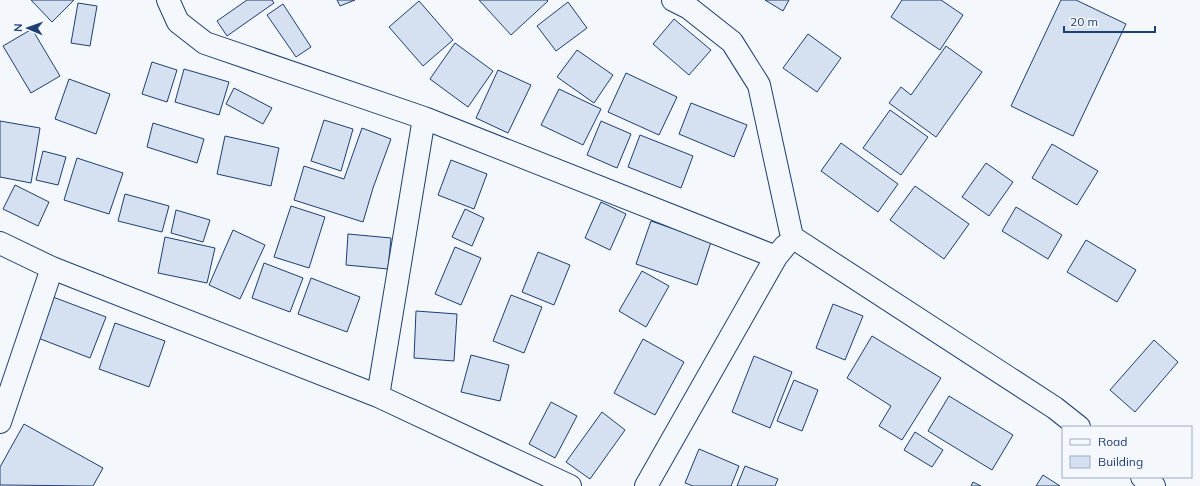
<svg xmlns="http://www.w3.org/2000/svg" width="1200" height="486" viewBox="0 0 1200 486" font-family="Mulish,sans-serif">
	<style>
		.building { fill: #d5e0f0; stroke: #1d3f73 }
		.lines { fill: none; stroke-linecap: round; stroke-linejoin: round }
		.minor-casing { stroke: #1d3f73; stroke-width: 24 }
		.minor { stroke: #f4f7fb; stroke-width: 22 }
	</style>
	<rect width="100%" height="100%" fill="#f4f7fb"/>
	<path class="building" d="M31 0H74L52 22Z
		M247 0H272L274 3 227 36 217 21Z
		M337 0H355L340 6Z
		M479 0H547L548 1 511 35Z
		M765 0H789L783 11Z
		M902 0H941L963 15 940 50 891 17Z
		M1061 0H1076L1126 24 1073 136 1011 106Z
		M419 1 453 40 423 66 389 27Z
		M568 2 587 28 556 51 537 26Z
		M78 3 97 6 90 46 71 43Z
		M283 4 311 47 296 57 267 15Z
		M674 19 711 50 689 75 653 44Z
		M32 29 60 76 31 93 3 46Z
		M808 34 841 58 817 92 783 68Z
		M455 43 493 71 468 107 430 79Z
		M946 46 982 72 936 137 889 103 901 87 911 95Z
		M577 50 613 75 594 103 557 77Z
		M152 62 177 70 167 102 142 94Z
		M184 69 229 82 219 115 175 102Z
		M498 70 531 85 508 133 476 118Z
		M626 73 677 97 659 135 608 112Z
		M69 79 110 94 96 134 55 119Z
		M234 88 272 108 263 124 226 104Z
		M559 89 601 109 583 145 541 125Z
		M691 103 747 125 734 157 679 134Z
		M890 110 928 137 901 175 863 148Z
		M324 120 353 129 341 171 311 161Z
		M0 121 40 128 31 183 0 177Z
		M601 121 631 134 617 168 587 155Z
		M153 123 204 139 197 163 147 147Z
		M362 128 391 139 373 188 363 222 294 200 304 166 344 179Z
		M640 135 693 156 681 188 628 167Z
		M225 136 279 148 271 186 217 174Z
		M841 143 898 184 878 212 821 171Z
		M1052 144 1098 171 1077 205 1032 178Z
		M43 151 66 157 58 185 36 180Z
		M77 158 123 173 109 214 64 200Z
		M451 160 487 174 474 209 438 195Z
		M986 163 1013 182 989 216 962 197Z
		M15 185 49 202 38 226 3 209Z
		M915 186 969 224 944 259 890 220Z
		M125 194 169 206 162 232 118 221Z
		M601 202 626 214 610 250 585 238Z
		M291 206 325 217 309 268 274 257Z
		M1016 207 1062 235 1048 259 1002 231Z
		M465 209 484 218 472 246 452 237Z
		M176 210 210 220 203 242 171 233Z
		M651 221 711 242 697 285 636 264Z
		M233 230 265 245 240 299 209 285Z
		M348 234 391 238 388 269 346 265Z
		M165 237 215 248 207 283 158 273Z
		M1086 240 1136 270 1117 302 1067 272Z
		M455 247 481 258 461 305 435 294Z
		M538 252 570 265 554 305 522 292Z
		M264 263 303 278 290 312 252 298Z
		M642 271 669 286 646 327 619 311Z
		M311 278 360 297 347 332 298 314Z
		M511 295 542 307 524 353 493 341Z
		M53 297 106 317 90 358 38 338Z
		M833 304 863 316 845 360 816 348Z
		M416 311 457 314 454 361 414 358Z
		M115 323 165 341 149 387 99 369Z
		M872 336 941 378 902 440 879 426 891 406 847 378Z
		M643 339 684 362 655 415 614 393Z
		M1154 340 1178 362 1135 412 1110 390Z
		M471 355 509 365 500 401 461 392Z
		M754 356 792 372 770 428 732 412Z
		M794 380 818 390 802 431 777 421Z
		M949 396 1013 435 992 470 928 431Z
		M551 402 577 416 555 458 529 444Z
		M602 412 625 430 590 479 566 462Z
		M24 424 103 468 93 486 0 485V467Z
		M915 432 943 450 932 467 904 450Z
		M699 449 739 466 731 486H693L685 483Z
		M745 466 778 479 775 486H737Z
		M1043 475 1060 486H1036Z
		M973 482 981 486H971Z"/>
	<g class="lines">
		<defs>
			<path id="minor" d="M168 0 178 22 205 43 424 118 776 257
				M673 0 689 8 732 42 759 85 792 237 1055 408 1079 427
				M0 243 52 268 378 396 570 486
				M378 396 424 118
				M0 422 52 268
				M1142 477 1154 486
				M646 486 776 257 785 246"/>
		</defs>
		<use href="#minor" class="minor-casing"/>
		<use href="#minor" class="minor"/>
	</g>
	<rect x="1062" y="426" width="130" height="52" fill="#f4f7fb" stroke="#9eadc5"/>
	<rect x="1070" y="439" width="20" height="6" fill="#f4f7fb" stroke="#9eadc5"/>
	<text x="1098" y="446" font-size="12" fill="#1d3f73">Road</text>
	<rect x="1070" y="456" width="20" height="12" fill="#d5e0f0" stroke="#9eadc5"/>
	<text x="1098" y="466" font-size="12" fill="#1d3f73">Building</text>
	<g transform="translate(28 28) rotate(272)" stroke="#f4f7fb" stroke-width="3" paint-order="stroke">
	<path d="M0-3L7 15L0 10L-7 15Z" fill="#1d3f73"/>
	<text y="-6" font-size="11" font-weight="bold" text-anchor="middle" fill="#1d3f73">N</text>
	</g>
	<path d="M1064 26v6h91v-6" fill="none" stroke="#1d3f73" stroke-width="2"/>
	<text x="1070" y="26" font-size="12" fill="#1d3f73" stroke="#f4f7fb" stroke-width="3" paint-order="stroke">20 m</text>
</svg>
